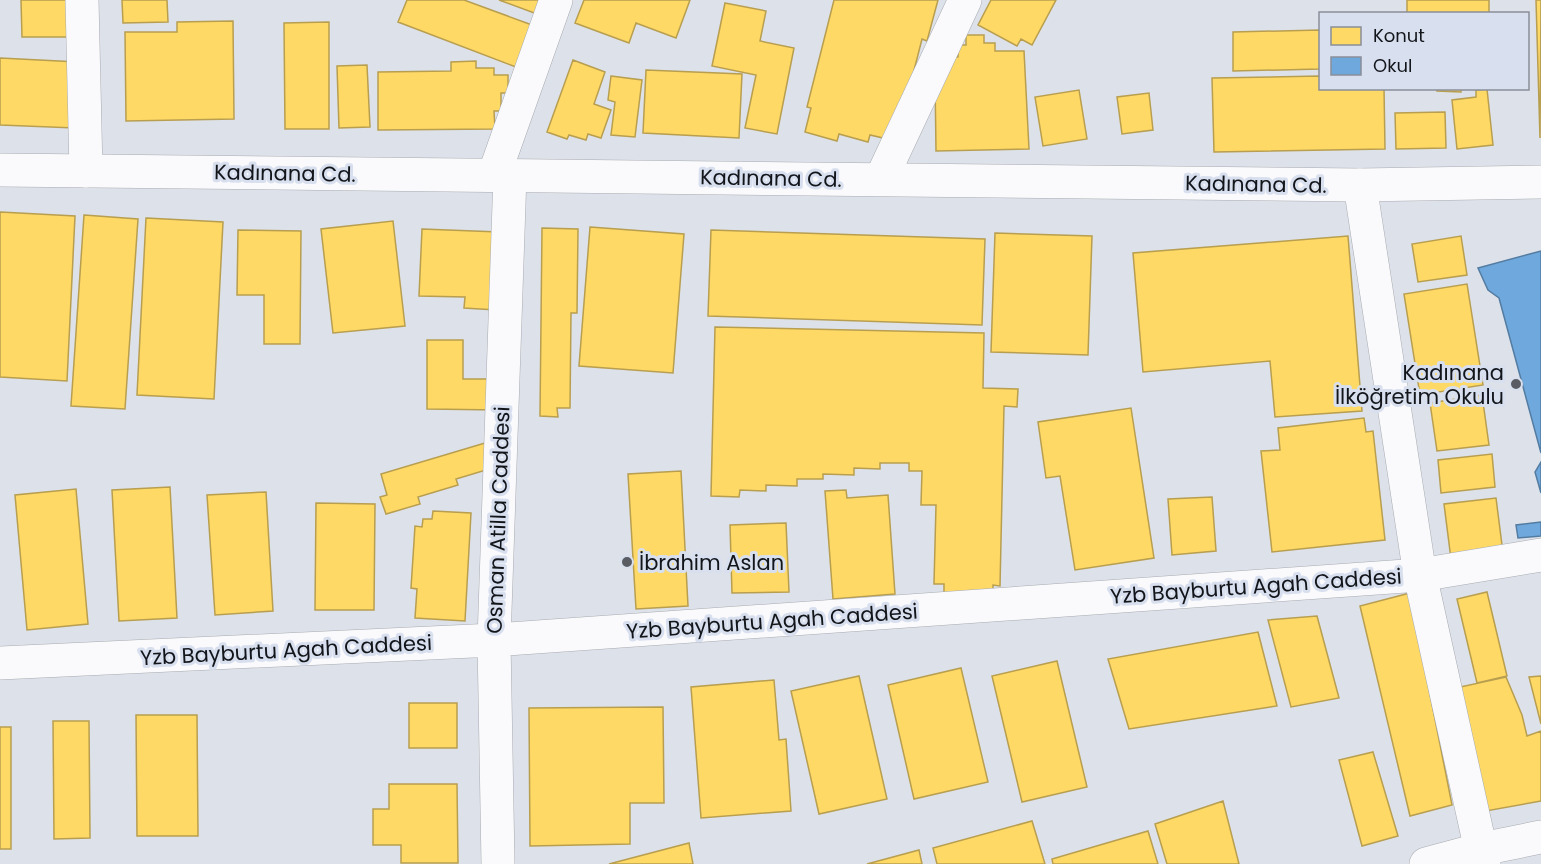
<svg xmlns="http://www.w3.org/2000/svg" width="1541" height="864" viewBox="0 0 1541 864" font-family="Poppins,sans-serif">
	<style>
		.homes { fill: #ffd966; stroke: #b89e4f; stroke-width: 1.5 }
		.schools { fill: #6fa8dc; stroke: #537ca2; stroke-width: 1.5 }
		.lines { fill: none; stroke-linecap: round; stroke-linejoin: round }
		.street-casing { stroke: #a8abb1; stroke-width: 34 }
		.secondary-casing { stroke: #a8abb1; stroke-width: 34 }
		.street { stroke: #fafafc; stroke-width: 33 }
		.secondary { stroke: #fafafc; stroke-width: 33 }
		.poi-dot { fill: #595c62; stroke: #d8dfee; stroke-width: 2 }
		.labels { text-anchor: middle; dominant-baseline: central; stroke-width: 6; stroke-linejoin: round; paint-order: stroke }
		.street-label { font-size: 21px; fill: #12151a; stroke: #d8dfee }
		.poi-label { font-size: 21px; fill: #12151a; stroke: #d8dfee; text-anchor: end }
	</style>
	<rect width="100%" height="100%" fill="#dde1e9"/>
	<path class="homes" d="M21 0H75L76 37H22Z
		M122 0H167L168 22 123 23Z
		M407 0H464L532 25 516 67 398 22Z
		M499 0H542L537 14Z
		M584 0H690L676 38 636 23 629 43 575 23Z
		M834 0H938L927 41 922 39 896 141 870 135 868 142 839 134 837 141 805 132 811 108 807 107Z
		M991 0H1056L1032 45 1021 39 1017 46 978 25Z
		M1407 0H1489V14H1407Z
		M1536 0H1541L1540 138Z
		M725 3 766 11 760 41 794 48 777 134 745 128 756 75 712 66Z
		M233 21 234 119 126 121 125 32H177V22Z
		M329 22V129H285L284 23Z
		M1320 30V69L1233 71V32Z
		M966 35H984V43H995V51H1024L1029 149 936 151 935 76 949 56 958 57V45H966Z
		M0 58 78 62 75 128 0 125Z
		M573 60 605 72 594 104 611 110 601 138 588 134 586 140 569 135 567 139 547 132Z
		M476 61V68H494V75H508V93H501V111H494L495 129 378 130V72L451 71V62Z
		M367 65 370 127 339 128 337 66Z
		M646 70 742 74 739 138 643 133Z
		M611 76 642 80 635 137 611 135 615 102 608 100Z
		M1320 76V88H1384L1385 149 1214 152 1212 78Z
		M1437 88H1461V92L1437 91Z
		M1487 89 1493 145 1457 149 1452 100 1476 97V90Z
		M1079 90 1087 139 1043 146 1035 97Z
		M1149 93 1153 130 1122 134 1117 97Z
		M1445 112 1446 148 1396 149 1395 113Z
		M0 212 75 216 67 381 0 377Z
		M84 215 138 219 125 409 71 406Z
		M146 218 223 222 214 399 137 395Z
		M393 221 405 326 333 333 321 229Z
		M590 227 684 234 673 373 579 366Z
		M542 228 578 229 577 313H571L570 408H557L558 417 540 416Z
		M422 229 499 232 496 310 464 308 465 297 419 296Z
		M238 230 301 231 300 344H264V295H237Z
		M711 230 985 239 982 325 708 316Z
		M995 233 1092 236 1088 355 991 352Z
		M1348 236 1362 411 1275 417 1270 361 1143 372 1133 253Z
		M1461 236 1467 275 1418 282 1412 244Z
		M1467 284 1483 385 1420 395 1404 294Z
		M715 327 984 333 983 388 1018 389 1017 407 1004 406 1000 586 993 585V594L944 593V584H934L936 505H921L922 471H909V463H880V469L854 468V475L823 474V479H797V486L766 485V491L740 490 739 497 711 496Z
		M427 340H463V379H500V410L427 409Z
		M1482 395 1489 445 1437 451 1430 403Z
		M1131 408 1154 558 1075 570 1060 476 1046 478 1038 422Z
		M1364 418 1366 432 1373 431 1385 540 1272 552 1261 451 1280 450 1278 428Z
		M495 440 496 467 456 479 458 485 418 497 420 504 386 514 380 497 387 495 381 474Z
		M1492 454 1495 487 1441 493 1438 460Z
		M681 471 688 606 636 609 628 474Z
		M170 487 177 618 119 621 112 490Z
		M76 489 88 624 27 630 15 495Z
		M846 490 847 498 888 495 895 594 833 599 825 491Z
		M266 492 273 611 215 615 207 495Z
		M1212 497 1216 551 1172 555 1168 499Z
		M1496 498 1503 553 1451 559 1444 504Z
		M316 503 375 504 374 610H315Z
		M433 511 471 513 465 621 415 618 417 589 411 588 415 526 422 527 423 519H432Z
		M786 523 789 592 732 593 730 525Z
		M1487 592 1507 676 1477 683 1457 599Z
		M1410 593 1452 805 1410 816 1360 606Z
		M1317 616 1339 698 1291 707 1268 620Z
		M1258 632 1277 706 1129 729 1108 659Z
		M1057 661 1087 787 1022 802 992 676Z
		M961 668 988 782 914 799 888 685Z
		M859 676 887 799 819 814 791 691Z
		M1541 676V724L1529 677Z
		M1506 677 1522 715 1527 736 1541 731V801L1486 811 1451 689Z
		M774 680 779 740 786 739 791 811 701 818 691 687Z
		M409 703H457V748H409Z
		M663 707 664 803H630V844L530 846 529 708Z
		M136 715H197L198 836H137Z
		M53 721H89L90 838 54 839Z
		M0 727H11V849H0Z
		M1373 752 1398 836 1362 846 1339 760Z
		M389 784H457L458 863H401V845H373V809H389Z
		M1223 801 1239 864H1167L1155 824Z
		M1032 821 1045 864H937L933 848Z
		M1148 831 1158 864H1053L1052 859Z
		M689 843 693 864H609Z
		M919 850 922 864H867Z"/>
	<path class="schools" d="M1541 251V453L1499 298 1488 290 1478 268Z
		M1541 462V493L1535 472Z
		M1541 522V536L1518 538 1516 525Z"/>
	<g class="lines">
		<defs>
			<path id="street" d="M82 0 86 171
				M494 175 556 0
				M881 179 965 0
				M1360 185 1420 575 1484 864
				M0 663 494 640 1420 575 1541 555
				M498 864 494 640 510 175
				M1426 864 1482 849 1541 837"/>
			<path id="secondary" d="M0 170 1360 185 1541 182"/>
		</defs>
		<use href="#street" class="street-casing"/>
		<use href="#secondary" class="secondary-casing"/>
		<use href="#street" class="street"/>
		<use href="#secondary" class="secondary"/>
	</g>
	<g class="poi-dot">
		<circle cx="1516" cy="384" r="6"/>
		<circle cx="627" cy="562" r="6"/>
	</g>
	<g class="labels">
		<g class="street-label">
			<text transform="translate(285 173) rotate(1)">Kadınana Cd.</text>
			<text transform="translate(771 178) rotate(1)">Kadınana Cd.</text>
			<text transform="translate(1256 184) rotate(1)">Kadınana Cd.</text>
			<text transform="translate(498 520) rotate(-88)">Osman Atilla Caddesi</text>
			<text transform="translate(1256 586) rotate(-4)">Yzb Bayburtu Agah Caddesi</text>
			<text transform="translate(772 621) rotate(-4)">Yzb Bayburtu Agah Caddesi</text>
			<text transform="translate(286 650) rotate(-3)">Yzb Bayburtu Agah Caddesi</text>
		</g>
		<g class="poi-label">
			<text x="1504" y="372">Kadınana<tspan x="1504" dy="24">İlköğretim Okulu</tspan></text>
			<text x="639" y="562" text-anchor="start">İbrahim Aslan</text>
		</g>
	</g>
	<rect x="1319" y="12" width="210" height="78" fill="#d8dfee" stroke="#898e99" stroke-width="1.5"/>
	<rect x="1331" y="27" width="30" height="18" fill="#ffd966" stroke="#898e99" stroke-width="1.5"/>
	<text x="1373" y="42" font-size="18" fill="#12151a">Konut</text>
	<rect x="1331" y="57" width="30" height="18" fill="#6fa8dc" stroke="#898e99" stroke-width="1.5"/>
	<text x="1373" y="72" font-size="18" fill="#12151a">Okul</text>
</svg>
